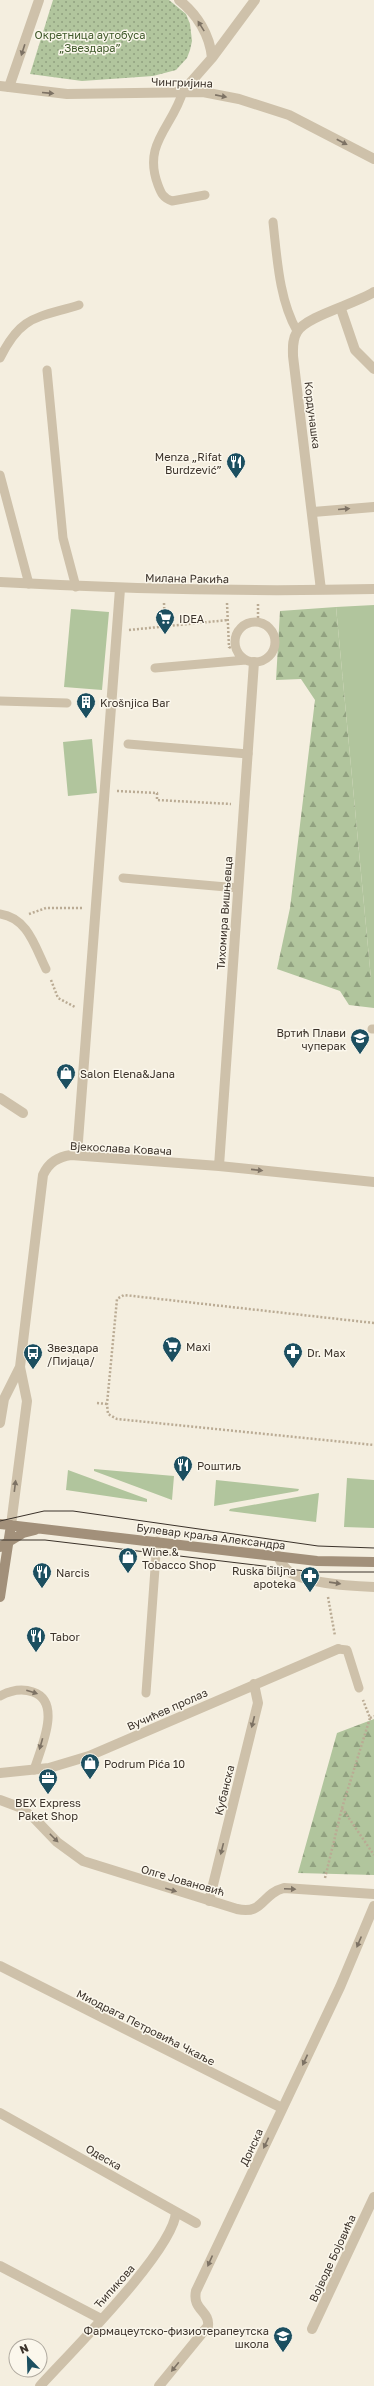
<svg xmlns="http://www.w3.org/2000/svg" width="374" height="2386" viewBox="0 0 374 2386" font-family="'Golos Text',sans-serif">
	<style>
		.grass { fill: #b1c59d }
		.forest { fill: url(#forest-firs) }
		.park { fill: url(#park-dots) }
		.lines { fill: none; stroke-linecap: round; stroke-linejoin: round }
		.path { stroke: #baab94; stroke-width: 2.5; stroke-dasharray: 2 2; stroke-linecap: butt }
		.service { stroke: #cec1aa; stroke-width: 9 }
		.pedestrian { stroke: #cec1aa; stroke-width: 10 }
		.minor { stroke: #cec1aa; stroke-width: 10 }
		.tertiary { stroke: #cec1aa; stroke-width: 10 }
		.secondary { stroke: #a2907a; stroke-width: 10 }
		.tram { stroke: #3b322a; stroke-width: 1 }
		.oneway { fill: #7d7264 }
		.labels { text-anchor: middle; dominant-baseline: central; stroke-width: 3; stroke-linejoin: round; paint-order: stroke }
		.park-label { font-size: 11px; fill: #415b2c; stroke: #fbf7ec }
		.street-label { font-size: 11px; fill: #3b322a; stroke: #fbf7ec }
		.poi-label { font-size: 11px; fill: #3b322a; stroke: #fbf7ec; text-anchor: start }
	</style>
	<defs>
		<pattern id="forest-firs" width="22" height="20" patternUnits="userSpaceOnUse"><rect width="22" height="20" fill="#b1c59d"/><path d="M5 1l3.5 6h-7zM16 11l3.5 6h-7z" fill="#91a180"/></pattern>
		<pattern id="park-dots" width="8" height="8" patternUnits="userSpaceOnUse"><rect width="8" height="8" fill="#b1c59d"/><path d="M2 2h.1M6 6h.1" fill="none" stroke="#91a180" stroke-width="1.8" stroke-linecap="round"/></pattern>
	</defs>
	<rect width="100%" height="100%" fill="#f4eedf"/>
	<path class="grass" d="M374 605V979H371L336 607Z
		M71 609 109 612 102 690 64 687Z
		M92 739 97 793 68 796 63 742Z
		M94 1469 174 1476 172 1500 94 1471Z
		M68 1470 147 1499V1502L66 1490Z
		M347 1478 374 1480V1528L344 1527Z
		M216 1480 299 1489 298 1491 214 1506Z
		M319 1493 316 1522 229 1511 230 1509Z"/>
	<path class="forest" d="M336 607 371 979H374V1008L349 1005 340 991 277 969 290 908 315 700 301 679 276 680 280 611Z
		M374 1719V1875L298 1873 337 1733Z"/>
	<path class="park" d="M53 0H169L186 14 190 24 192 41 190 50 187 58 176 70 153 76 82 81 30 74Z"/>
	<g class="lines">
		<path class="path" d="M164 603 165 626
			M227 603 229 647 231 648
			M258 604V621
			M129 630 228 620
			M117 791 157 793V800L231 804
			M29 914 46 908H83
			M51 980 58 998 75 1007
			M374 1323 124 1295 117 1299 107 1404 108 1414 117 1419 374 1445
			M97 1403 107 1404
			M328 1597 335 1636
			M370 1718 374 1716
			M342 1808 374 1855
			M325 1878 342 1808 370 1718 363 1700"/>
		<path class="service" d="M183 91C173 127 142 143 158 185 161 193 163 198 172 201L205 195
			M273 222C277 257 279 300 297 331
			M0 358C21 315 37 318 79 305
			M47 370 63 538 76 587
			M0 475 29 584
			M235 642a20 20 0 1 1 40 0a20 20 0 1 1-40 0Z
			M155 668 246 660
			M0 701 67 703
			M128 744 248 754
			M123 878 238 888
			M0 914C28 918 35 947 46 969
			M372 1029H374
			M338 1649 347 1650 359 1688
			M146 1693 157 1541
			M0 1696C11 1690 22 1688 33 1692 63 1702 40 1750 34 1770"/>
		<path class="pedestrian" d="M78 1141 120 589"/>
		<path class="minor" d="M179 0C197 14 210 35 212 58
			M9 87 39 0
			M183 91 212 58 255 0
			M341 309 355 350 374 369
			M313 512 374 507
			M0 1098 23 1113
			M219 1166 254 662
			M0 1423 4 1399 20 1367
			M11 1525 27 1401 20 1367 43 1175C49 1162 58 1157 71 1155L219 1166 374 1182
			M278 1556C281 1563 285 1569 291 1573 310 1584 352 1586 374 1587
			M0 1773 49 1768 89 1756 338 1649
			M0 1800 19 1807 34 1818 57 1842 83 1861 237 1909C264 1915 261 1894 284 1888L374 1894
			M209 1901 258 1703 254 1684
			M0 1966 282 2108
			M0 2113 196 2223
			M0 2266 101 2319
			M312 2329 374 2197
			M40 2386C69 2354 174 2250 176 2212
			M159 2386 208 2326C210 2311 192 2310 196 2291L340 1987 374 1906"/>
		<path class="tertiary" d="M0 86 67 94 203 92 239 99 289 115 374 159
			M0 582C125 589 249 592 374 589
			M321 590 293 356C293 348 292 340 297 332 306 316 356 304 374 292"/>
		<path class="secondary" d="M0 1524 317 1561 374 1562
			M0 1547 23 1533 35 1530
			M0 1597 11 1525"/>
		<path class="tram" d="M0 1521 44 1511H73L318 1546 374 1548
			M0 1540H45L314 1572H374"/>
	</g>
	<defs><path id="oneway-solid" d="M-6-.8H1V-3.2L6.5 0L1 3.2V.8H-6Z"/></defs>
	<g class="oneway">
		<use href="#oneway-solid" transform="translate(201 26) rotate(-122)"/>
		<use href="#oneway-solid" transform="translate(23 50) rotate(108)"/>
		<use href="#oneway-solid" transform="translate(48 93) rotate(5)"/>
		<use href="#oneway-solid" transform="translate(221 96) rotate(11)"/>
		<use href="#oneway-solid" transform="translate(342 142) rotate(28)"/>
		<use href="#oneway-solid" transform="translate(344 509) rotate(-5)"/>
		<use href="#oneway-solid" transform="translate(257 1170) rotate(6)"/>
		<use href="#oneway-solid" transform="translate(15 1486) rotate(-83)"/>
		<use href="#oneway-solid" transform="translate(335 1583) rotate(8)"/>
		<use href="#oneway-solid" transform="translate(32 1692) rotate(18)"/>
		<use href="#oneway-solid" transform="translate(253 1722) rotate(104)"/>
		<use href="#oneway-solid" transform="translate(41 1744) rotate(106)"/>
		<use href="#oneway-solid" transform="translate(54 1838) rotate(45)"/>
		<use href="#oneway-solid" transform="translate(222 1849) rotate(104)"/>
		<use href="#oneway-solid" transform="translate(290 1889) rotate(2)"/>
		<use href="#oneway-solid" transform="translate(171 1890) rotate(16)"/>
		<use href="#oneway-solid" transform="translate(359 1942) rotate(113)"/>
		<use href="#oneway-solid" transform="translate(305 2060) rotate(115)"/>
		<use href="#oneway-solid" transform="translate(266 2143) rotate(115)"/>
		<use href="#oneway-solid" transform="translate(210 2261) rotate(114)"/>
		<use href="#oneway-solid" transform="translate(175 2367) rotate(129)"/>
	</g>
	<defs>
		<symbol id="restaurant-pin" viewBox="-11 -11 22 30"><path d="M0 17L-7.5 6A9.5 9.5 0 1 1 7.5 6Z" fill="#1c4f60" stroke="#fbf7ec"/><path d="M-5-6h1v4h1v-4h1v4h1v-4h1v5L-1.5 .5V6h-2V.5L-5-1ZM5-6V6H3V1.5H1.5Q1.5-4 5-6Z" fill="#fff"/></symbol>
		<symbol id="supermarket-pin" viewBox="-11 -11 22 30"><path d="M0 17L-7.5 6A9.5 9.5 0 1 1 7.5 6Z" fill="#1c4f60" stroke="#fbf7ec"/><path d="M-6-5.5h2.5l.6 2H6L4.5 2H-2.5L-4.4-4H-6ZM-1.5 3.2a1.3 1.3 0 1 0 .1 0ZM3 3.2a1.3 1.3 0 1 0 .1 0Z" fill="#fff"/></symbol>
		<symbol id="building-pin" viewBox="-11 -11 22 30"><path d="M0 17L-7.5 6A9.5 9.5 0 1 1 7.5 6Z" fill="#1c4f60" stroke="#fbf7ec"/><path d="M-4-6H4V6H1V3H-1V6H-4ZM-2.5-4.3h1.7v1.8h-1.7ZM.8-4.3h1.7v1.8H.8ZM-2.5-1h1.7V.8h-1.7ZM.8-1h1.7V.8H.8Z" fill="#fff"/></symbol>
		<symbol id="school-pin" viewBox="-11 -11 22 30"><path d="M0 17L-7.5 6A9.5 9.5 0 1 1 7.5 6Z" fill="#1c4f60" stroke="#fbf7ec"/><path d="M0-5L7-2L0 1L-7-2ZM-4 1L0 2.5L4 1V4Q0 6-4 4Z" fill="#fff"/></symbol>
		<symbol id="shop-pin" viewBox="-11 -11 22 30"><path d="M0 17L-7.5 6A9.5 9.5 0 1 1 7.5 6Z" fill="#1c4f60" stroke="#fbf7ec"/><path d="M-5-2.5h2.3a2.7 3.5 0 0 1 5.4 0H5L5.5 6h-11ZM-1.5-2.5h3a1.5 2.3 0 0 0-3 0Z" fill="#fff"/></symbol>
		<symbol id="pharmacy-pin" viewBox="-11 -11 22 30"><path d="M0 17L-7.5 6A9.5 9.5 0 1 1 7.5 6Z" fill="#1c4f60" stroke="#fbf7ec"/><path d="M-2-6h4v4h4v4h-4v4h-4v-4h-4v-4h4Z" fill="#fff"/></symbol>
		<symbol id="bus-pin" viewBox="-11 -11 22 30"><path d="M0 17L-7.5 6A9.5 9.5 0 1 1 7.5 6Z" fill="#1c4f60" stroke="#fbf7ec"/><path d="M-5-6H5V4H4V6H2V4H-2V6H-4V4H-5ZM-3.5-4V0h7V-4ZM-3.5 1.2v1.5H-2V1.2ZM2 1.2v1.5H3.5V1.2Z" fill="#fff"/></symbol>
		<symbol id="office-pin" viewBox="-11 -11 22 30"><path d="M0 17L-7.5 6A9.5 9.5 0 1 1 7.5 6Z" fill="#1c4f60" stroke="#fbf7ec"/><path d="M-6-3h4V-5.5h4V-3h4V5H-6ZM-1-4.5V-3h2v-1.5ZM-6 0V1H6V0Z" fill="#fff"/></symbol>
	</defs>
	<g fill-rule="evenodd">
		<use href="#restaurant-pin" x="225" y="451" width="22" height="30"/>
		<use href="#supermarket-pin" x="154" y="607" width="22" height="30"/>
		<use href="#building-pin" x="75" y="691" width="22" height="30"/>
		<use href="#school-pin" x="349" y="1027" width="22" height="30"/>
		<use href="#shop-pin" x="55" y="1062" width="22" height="30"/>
		<use href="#supermarket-pin" x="161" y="1335" width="22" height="30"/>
		<use href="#pharmacy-pin" x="282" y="1341" width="22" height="30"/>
		<use href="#bus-pin" x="22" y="1342" width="22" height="30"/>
		<use href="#restaurant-pin" x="172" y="1454" width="22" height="30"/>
		<use href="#shop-pin" x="117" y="1546" width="22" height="30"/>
		<use href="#restaurant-pin" x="31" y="1561" width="22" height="30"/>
		<use href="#pharmacy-pin" x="299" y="1565" width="22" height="30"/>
		<use href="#restaurant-pin" x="25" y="1625" width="22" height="30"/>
		<use href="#shop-pin" x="79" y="1752" width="22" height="30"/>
		<use href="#office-pin" x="37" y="1767" width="22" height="30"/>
		<use href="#school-pin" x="272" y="2325" width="22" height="30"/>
	</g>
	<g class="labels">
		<g class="park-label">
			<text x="90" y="34">Окретница аутобуса<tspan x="90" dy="13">„Звездара”</tspan></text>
		</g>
		<g class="street-label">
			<text transform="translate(182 82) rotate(2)">Чингријина</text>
			<text transform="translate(313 415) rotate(83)">Кордунашка</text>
			<text transform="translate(187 578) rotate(1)">Милана Ракића</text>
			<text transform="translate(224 913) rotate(-86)">Тихомира Вишњевца</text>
			<text transform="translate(121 1148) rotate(3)">Вјекослава Ковача</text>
			<text transform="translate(211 1536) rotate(7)">Булевар краља Александра</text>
			<text transform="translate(167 1709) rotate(-24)">Вучићев пролаз</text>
			<text transform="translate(224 1790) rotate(-76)">Кубанска</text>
			<text transform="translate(183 1880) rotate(16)">Олге Јовановић</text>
			<text transform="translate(146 2027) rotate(27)">Миодрага Петровића Чкаље</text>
			<text transform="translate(251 2147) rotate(-65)">Донска</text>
			<text transform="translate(104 2157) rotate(30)">Одеска</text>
			<text transform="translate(332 2258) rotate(-65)">Војводе Бојовића</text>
			<text transform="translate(114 2286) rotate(-48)">Ћипикова</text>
		</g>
		<g class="poi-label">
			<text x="222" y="456" text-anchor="end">Menza „Rifat<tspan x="222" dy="13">Burdzević”</tspan></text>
			<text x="179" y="618">IDEA</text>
			<text x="100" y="702">Krošnjica Bar</text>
			<text x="346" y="1032" text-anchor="end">Вртић Плави<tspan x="346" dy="13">чуперак</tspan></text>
			<text x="80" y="1073">Salon Elena&amp;Jana</text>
			<text x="186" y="1346">Maxi</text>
			<text x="47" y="1347">Звездара<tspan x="47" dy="13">/Пијаца/</tspan></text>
			<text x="307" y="1352">Dr. Max</text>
			<text x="197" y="1465">Роштиљ</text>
			<text x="142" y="1551">Wine &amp;<tspan x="142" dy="13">Tobacco Shop</tspan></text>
			<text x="296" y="1570" text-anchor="end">Ruska biljna<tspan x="296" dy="13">apoteka</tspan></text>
			<text x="56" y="1572">Narcis</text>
			<text x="50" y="1636">Tabor</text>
			<text x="104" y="1763">Podrum Pića 10</text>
			<text x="48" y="1802" text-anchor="middle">BEX Express<tspan x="48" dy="13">Paket Shop</tspan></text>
			<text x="269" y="2330" text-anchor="end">Фармацеутско-физиотерапеутска<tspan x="269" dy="13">школа</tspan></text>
		</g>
	</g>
	<g transform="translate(28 2358) rotate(337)"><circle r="19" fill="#fbf7ec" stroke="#aea89e"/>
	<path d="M0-3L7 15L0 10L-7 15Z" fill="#1c4f60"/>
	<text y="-6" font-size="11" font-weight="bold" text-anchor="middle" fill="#3b322a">N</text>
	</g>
</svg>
